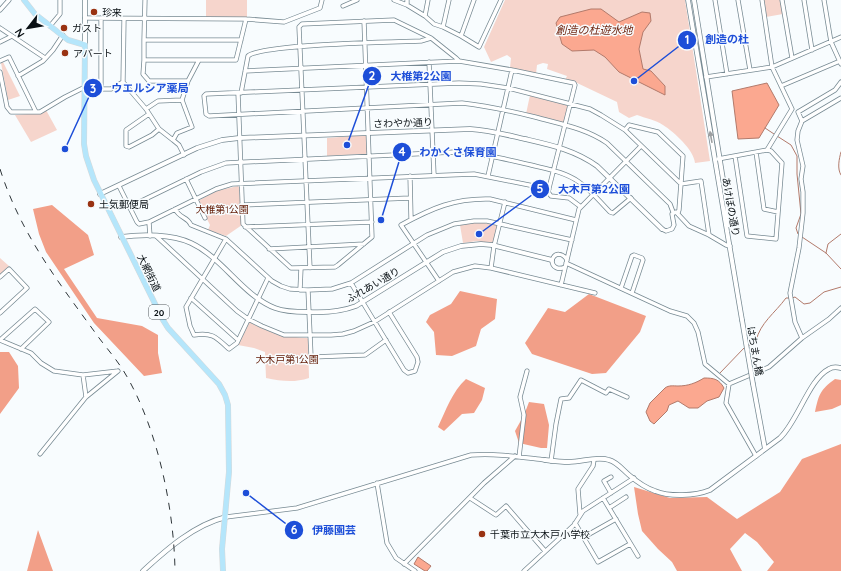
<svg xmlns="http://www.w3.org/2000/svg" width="841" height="571" viewBox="0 0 841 571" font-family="Quicksand,'Noto Sans JP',sans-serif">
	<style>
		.green { fill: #f6d5cc }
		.forest { fill: #f29f88 }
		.water { fill: #fba890; stroke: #b27a6b }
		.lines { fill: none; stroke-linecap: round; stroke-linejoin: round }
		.stream { stroke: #b27a6b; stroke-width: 1 }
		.minor-casing { stroke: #778a93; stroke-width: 5 }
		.tertiary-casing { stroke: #778a93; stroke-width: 5.5 }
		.primary-casing { stroke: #d8d9d9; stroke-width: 6 }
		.minor { stroke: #fff; stroke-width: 3.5 }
		.tertiary { stroke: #fff; stroke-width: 4 }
		.primary { stroke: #b5e6fb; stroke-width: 5 }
		.rail { stroke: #2e3539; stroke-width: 1; stroke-dasharray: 7 7; stroke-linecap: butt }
		.tertiary-bridge-casing { stroke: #778a93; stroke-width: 5.5; stroke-linecap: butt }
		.tertiary-bridge { stroke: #fff; stroke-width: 4 }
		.oneway { fill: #9d9fa1 }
		.poi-dot { fill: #993212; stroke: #f8fcfe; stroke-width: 1.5 }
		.labels { text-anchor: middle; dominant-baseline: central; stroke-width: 3; stroke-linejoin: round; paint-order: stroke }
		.shield { fill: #f8fcfe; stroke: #51575a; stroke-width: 1 }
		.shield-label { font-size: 9px; font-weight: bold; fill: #091014 }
		.poi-label { font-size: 10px; fill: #091014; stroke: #f8fcfe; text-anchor: start }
		.street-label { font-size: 10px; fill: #091014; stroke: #f8fcfe }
		.park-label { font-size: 10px; fill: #611903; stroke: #f8fcfe }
		.water-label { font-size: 11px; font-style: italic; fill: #712814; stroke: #f8fcfe }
		.leader { fill: none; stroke: #1d4ed8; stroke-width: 1.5 }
		.callout-dot { fill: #1d4ed8; stroke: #f8fcfe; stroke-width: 1.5 }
		.mark-label { font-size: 12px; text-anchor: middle; font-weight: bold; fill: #fff }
		.callout-label { font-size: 11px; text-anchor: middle; font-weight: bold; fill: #1d4ed8; stroke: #f8fcfe; stroke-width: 3; stroke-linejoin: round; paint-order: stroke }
	</style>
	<rect width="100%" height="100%" fill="#f8fcfe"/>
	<path class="green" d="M206 0H247V18H206Z
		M505 0H685L710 161 695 163C694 150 674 132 663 125 656 120 645 118 637 115L629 118 619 112 617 102 575 82 565 80 567 76 547 69 548 64 543 63 537 65 536 74 510 68 511 58 507 55 491 62 484 47Z
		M763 0H781L783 14 766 17Z
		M3 62 20 96 8 100 1 63Z
		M530 95 567 105 568 107 565 122 563 123 526 114Z
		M46 110 57 130 31 142 15 115 39 113Z
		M365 135 367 138V152L366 154 327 156V138Z
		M238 186 239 187 242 225 226 236 208 230 210 225 198 201 216 191Z
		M478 222 497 225 498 227 494 242 493 244 477 241 463 243 460 225Z
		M0 258 9 266 0 275Z
		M251 322C271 333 285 337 307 338L308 339 309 378C294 383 281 381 266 378L265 352 254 348 238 345 249 323Z"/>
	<path class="forest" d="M52 205 88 235 94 255 64 269 97 318 142 326 158 335V353L162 373 144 376 94 323 46 252 39 234 33 209Z
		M460 291 497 299 495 319 481 329 476 346 452 356 436 355 434 332 426 322 430 315 451 304Z
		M589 294 646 316 640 332 606 373 592 374 532 354 525 343 548 308 565 312Z
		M0 352H9L18 366 19 388 0 414Z
		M466 379 485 388 482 400 474 413 462 414 444 431 438 427C446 410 452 392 466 379Z
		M835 379 841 380V405L832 409 815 412C819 394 820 390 835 379Z
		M529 402 544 404 549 425 547 448H541L519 443 515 431 524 415Z
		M841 444V571H767L774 562 757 542 745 533 730 549 742 571H677L672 562 658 549 642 531 638 514 634 487 670 498 707 497 737 519 780 492 802 459Z
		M38 530 53 571H27Z"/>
	<path class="water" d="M591 9H601L619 22 642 12 650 13 651 21 643 32 639 49 643 69 651 71 665 86V95L619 72 605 57 594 50 572 51 562 44 556 23 560 17Z
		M767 83 779 105 759 138 738 139 732 91Z
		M704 378C714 378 719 379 724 388L719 397 707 401 698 408H689L678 401 669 405 667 411 654 424 650 421 646 412 650 403 665 388C669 385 673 386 678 386 688 386 696 383 704 378Z
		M418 557 431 566 427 571H425L414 564Z"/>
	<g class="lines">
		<path class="stream" d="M765 128 774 134
			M777 136 791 145 797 156V174L801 214 796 228 798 234 799 235
			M841 152C839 159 837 169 841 175
			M802 237 826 253 841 269
			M826 253 828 244 841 234
			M792 298 795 297 804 304 810 303 824 292 841 287
			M748 346 756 341C760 323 775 313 786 298H789
			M720 373 745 347"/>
		<defs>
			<path id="minor" d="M394 0 407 5
				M407 0V5L425 16
				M428 0 425 16 434 24 443 27
				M449 0 443 27 461 36
				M474 0 461 36 479 47 501 0
				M715 0 727 74
				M738 0 750 70
				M762 0 772 67 792 109 767 150
				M782 0 792 58
				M804 0 812 50
				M824 0 831 42 841 64
				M343 6 357 0
				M0 10 9 0
				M85 18 246 19 284 22 320 8 322 0
				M101 18V89H111L123 82
				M124 19 123 82 146 109 159 129 173 140
				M50 26 60 14V0
				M0 28 45 58
				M144 40 145 0
				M0 42 12 36
				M144 60 143 74 149 81H188
				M199 60H144V40H241
				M0 61 9 57 36 112
				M429 62 434 175
				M245 71 459 61 512 70 574 83 575 85 548 192 551 196 569 198 581 207
				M0 72 7 107 11 112H40L65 97 85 87
				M18 76 43 61 53 50 63 35
				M706 77 772 67 841 37
				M781 86 840 61
				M238 93 243 224 291 268 335 267 338 265 372 237 364 21
				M241 93 248 56C262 44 395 42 421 41L431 38
				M146 109 158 101 182 100
				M149 114 126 130V146L129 147 152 135 159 129
				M802 121 798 112 835 90 841 82
				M625 130 629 125 658 132 683 156 679 210 678 213
				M756 152 764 209 778 212
				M184 155 179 145 173 140 177 133 192 127 182 100 188 81 199 60H236L246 19
				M718 159 767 150 771 151 782 163 776 239 747 236 735 156
				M410 176 411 219
				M488 176 512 70
				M186 179 205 218
				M119 186 137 222 139 224 149 222
				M241 205 410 198
				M129 207 201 172 226 163 455 152C481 153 505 159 531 165 547 169 565 172 579 182 591 190 600 202 610 212L613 213 631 198
				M175 209C180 219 187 216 191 225L226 239 272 281 281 286 290 289 308 290 332 289 351 283 427 235 454 224 474 221H487L572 240
				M673 212 670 204 607 143C585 128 560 124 535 117 511 111 487 106 462 103L209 116 206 114 204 96 206 94 459 83 481 84 508 88 590 109 601 115 625 130 681 184 701 181 709 235
				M245 227 372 222
				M662 229 666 231 672 229 674 225 672 214 676 212 689 226 709 235 726 245 730 246
				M150 236 149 222 216 189 232 184 474 174 549 189
				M156 236 237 311 248 319 262 326 284 335H331L343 334 354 331 374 322 453 272 475 266 491 268 595 293
				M226 239 186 307 190 326 194 335C212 332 216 337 229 349L237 343 268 278
				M269 249 364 244
				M566 263 670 311 687 316 694 323 698 332 705 364 729 384 769 367 802 338 829 319 841 308
				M565 267C559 270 552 268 552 260 555 252 563 253 567 260
				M310 268 299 27 302 24 394 20 431 38 456 58 459 61
				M491 268 494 246 505 202
				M0 277 9 269 27 288 0 313
				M439 281 401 225C432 208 455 198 490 199L576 220
				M351 283 404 370 408 373 415 371 418 362 417 357 389 312
				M561 285 579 209 641 146
				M621 288 632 256 634 255 642 258 643 260 632 293
				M300 290 301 268
				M308 290 311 356 312 357 365 355 386 340
				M191 298 238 340
				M802 338 795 322 790 293 799 248 803 213V192L801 179 803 166 797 140 798 131 802 121 841 98
				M0 340 31 353 41 363 54 371 83 375 118 371
				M0 340 35 309 49 322 21 349
				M83 375 86 397
				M729 384 726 403 756 456
				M40 454 86 397 118 371
				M519 457 524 415 520 397 527 371
				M551 461 556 424 561 399 569 398 581 380 606 393 609 389 627 397
				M377 483 387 543 396 558 415 571
				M611 493 604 481 611 477
				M470 498 496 515 506 506 545 551
				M603 498 638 556
				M609 508 626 497
				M580 514 578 489 593 466 594 460
				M226 517 297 508 471 455C496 453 520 457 545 460
				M575 523 598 562 630 544
				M584 537 616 519
				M404 564 484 483 515 456
				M524 571 574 525 583 511 634 478"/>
			<path id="tertiary" d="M688 0 742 320
				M694 0 727 204 729 225
				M85 45V0
				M100 194 197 148 222 140 239 138 470 129C489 130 507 135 525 139 551 145 575 150 597 166L662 229
				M121 237C142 234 172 234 191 243 223 258 242 295 275 308 285 312 297 312 308 312 325 313 340 312 356 306L443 252 461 246 481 244 492 245 552 260
				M753 384 765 449
				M545 460C553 461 561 462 569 462 582 462 597 456 609 460 617 462 623 470 629 475 636 481 646 488 655 491 670 497 695 496 710 490L780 438C798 421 809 379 829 369 832 367 837 367 841 368
				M143 571C167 549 194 525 226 517"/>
			<path id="primary" d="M24 0 35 14 68 40 85 45 84 144 86 156 94 180 163 320 168 328 219 384 225 395 228 405 229 472 222 549 223 571"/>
		</defs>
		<use href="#minor" class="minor-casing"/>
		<use href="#tertiary" class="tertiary-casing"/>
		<use href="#primary" class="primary-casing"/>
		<use href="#minor" class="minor"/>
		<use href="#tertiary" class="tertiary"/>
		<use href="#primary" class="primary"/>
		<path class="rail" d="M0 169C20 232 56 279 94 331 103 344 114 356 123 370 157 425 174 507 175 571"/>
		<defs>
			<path id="tertiary-bridge" d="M742 320 753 384"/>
		</defs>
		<use href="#tertiary-bridge" class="tertiary-bridge-casing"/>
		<use href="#tertiary-bridge" class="tertiary-bridge"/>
	</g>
	<defs><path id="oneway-solid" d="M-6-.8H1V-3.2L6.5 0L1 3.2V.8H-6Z"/></defs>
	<use class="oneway" href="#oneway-solid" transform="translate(711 137) rotate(-100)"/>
	<g class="poi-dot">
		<circle cx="94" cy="12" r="4"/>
		<circle cx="64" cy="28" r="4"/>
		<circle cx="65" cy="53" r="4"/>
		<circle cx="91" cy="204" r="4"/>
		<circle cx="482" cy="534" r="4"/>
	</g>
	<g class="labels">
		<rect class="shield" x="149" y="305" width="20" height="14" rx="3"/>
		<g class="shield-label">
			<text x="159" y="312">20</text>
		</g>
		<g class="poi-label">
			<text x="102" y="12">珍来</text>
			<text x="72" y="28">ガスト</text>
			<text x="73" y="53">アパート</text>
			<text x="99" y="204">土気郵便局</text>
			<text x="490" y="534">千葉市立大木戸小学校</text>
		</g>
		<g class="street-label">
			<text transform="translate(403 123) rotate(-2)">さわやか通り</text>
			<text transform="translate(731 207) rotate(80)">あけぼの通り</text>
			<text transform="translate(149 273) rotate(64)">大網街道</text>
			<text transform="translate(373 285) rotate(-30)">ふれあい通り</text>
			<text transform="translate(755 351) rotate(80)">はちまん橋</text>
		</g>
		<g class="park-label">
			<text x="222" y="209">大椎第1公園</text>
			<text x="287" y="359">大木戸第1公園</text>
		</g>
		<g class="water-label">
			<text x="594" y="30">創造の杜遊水地</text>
		</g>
	</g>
	<path class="leader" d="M634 81L687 40M347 145L372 76M65 149L93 88M381 220L402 152M479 234L540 189M246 493L294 530"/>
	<g class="callout-dot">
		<circle cx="634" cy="81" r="4"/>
		<circle cx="347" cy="145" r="4"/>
		<circle cx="65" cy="149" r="4"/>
		<circle cx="381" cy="220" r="4"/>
		<circle cx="479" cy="234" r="4"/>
		<circle cx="246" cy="493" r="4"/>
		<circle cx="687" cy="40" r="10"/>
		<circle cx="372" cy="76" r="10"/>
		<circle cx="93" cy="88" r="10"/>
		<circle cx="402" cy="152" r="10"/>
		<circle cx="540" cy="189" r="10"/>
		<circle cx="294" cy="530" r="10"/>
	</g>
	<g class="mark-label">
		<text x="687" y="44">1</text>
		<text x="372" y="80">2</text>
		<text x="93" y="93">3</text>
		<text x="402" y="156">4</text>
		<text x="540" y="193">5</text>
		<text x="294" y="534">6</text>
	</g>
	<g class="callout-label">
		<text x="727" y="43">創造の杜</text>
		<text x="421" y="80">大椎第2公園</text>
		<text x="150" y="92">ウエルシア薬局</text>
		<text x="458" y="156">わかくさ保育園</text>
		<text x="594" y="193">大木戸第2公園</text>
		<text x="334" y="534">伊藤園芸</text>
	</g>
	<g transform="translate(28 28) rotate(239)" stroke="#f8fcfe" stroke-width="3" paint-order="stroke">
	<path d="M0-3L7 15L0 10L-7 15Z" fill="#091014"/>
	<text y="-6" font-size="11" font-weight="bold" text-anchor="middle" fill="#091014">N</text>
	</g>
</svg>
